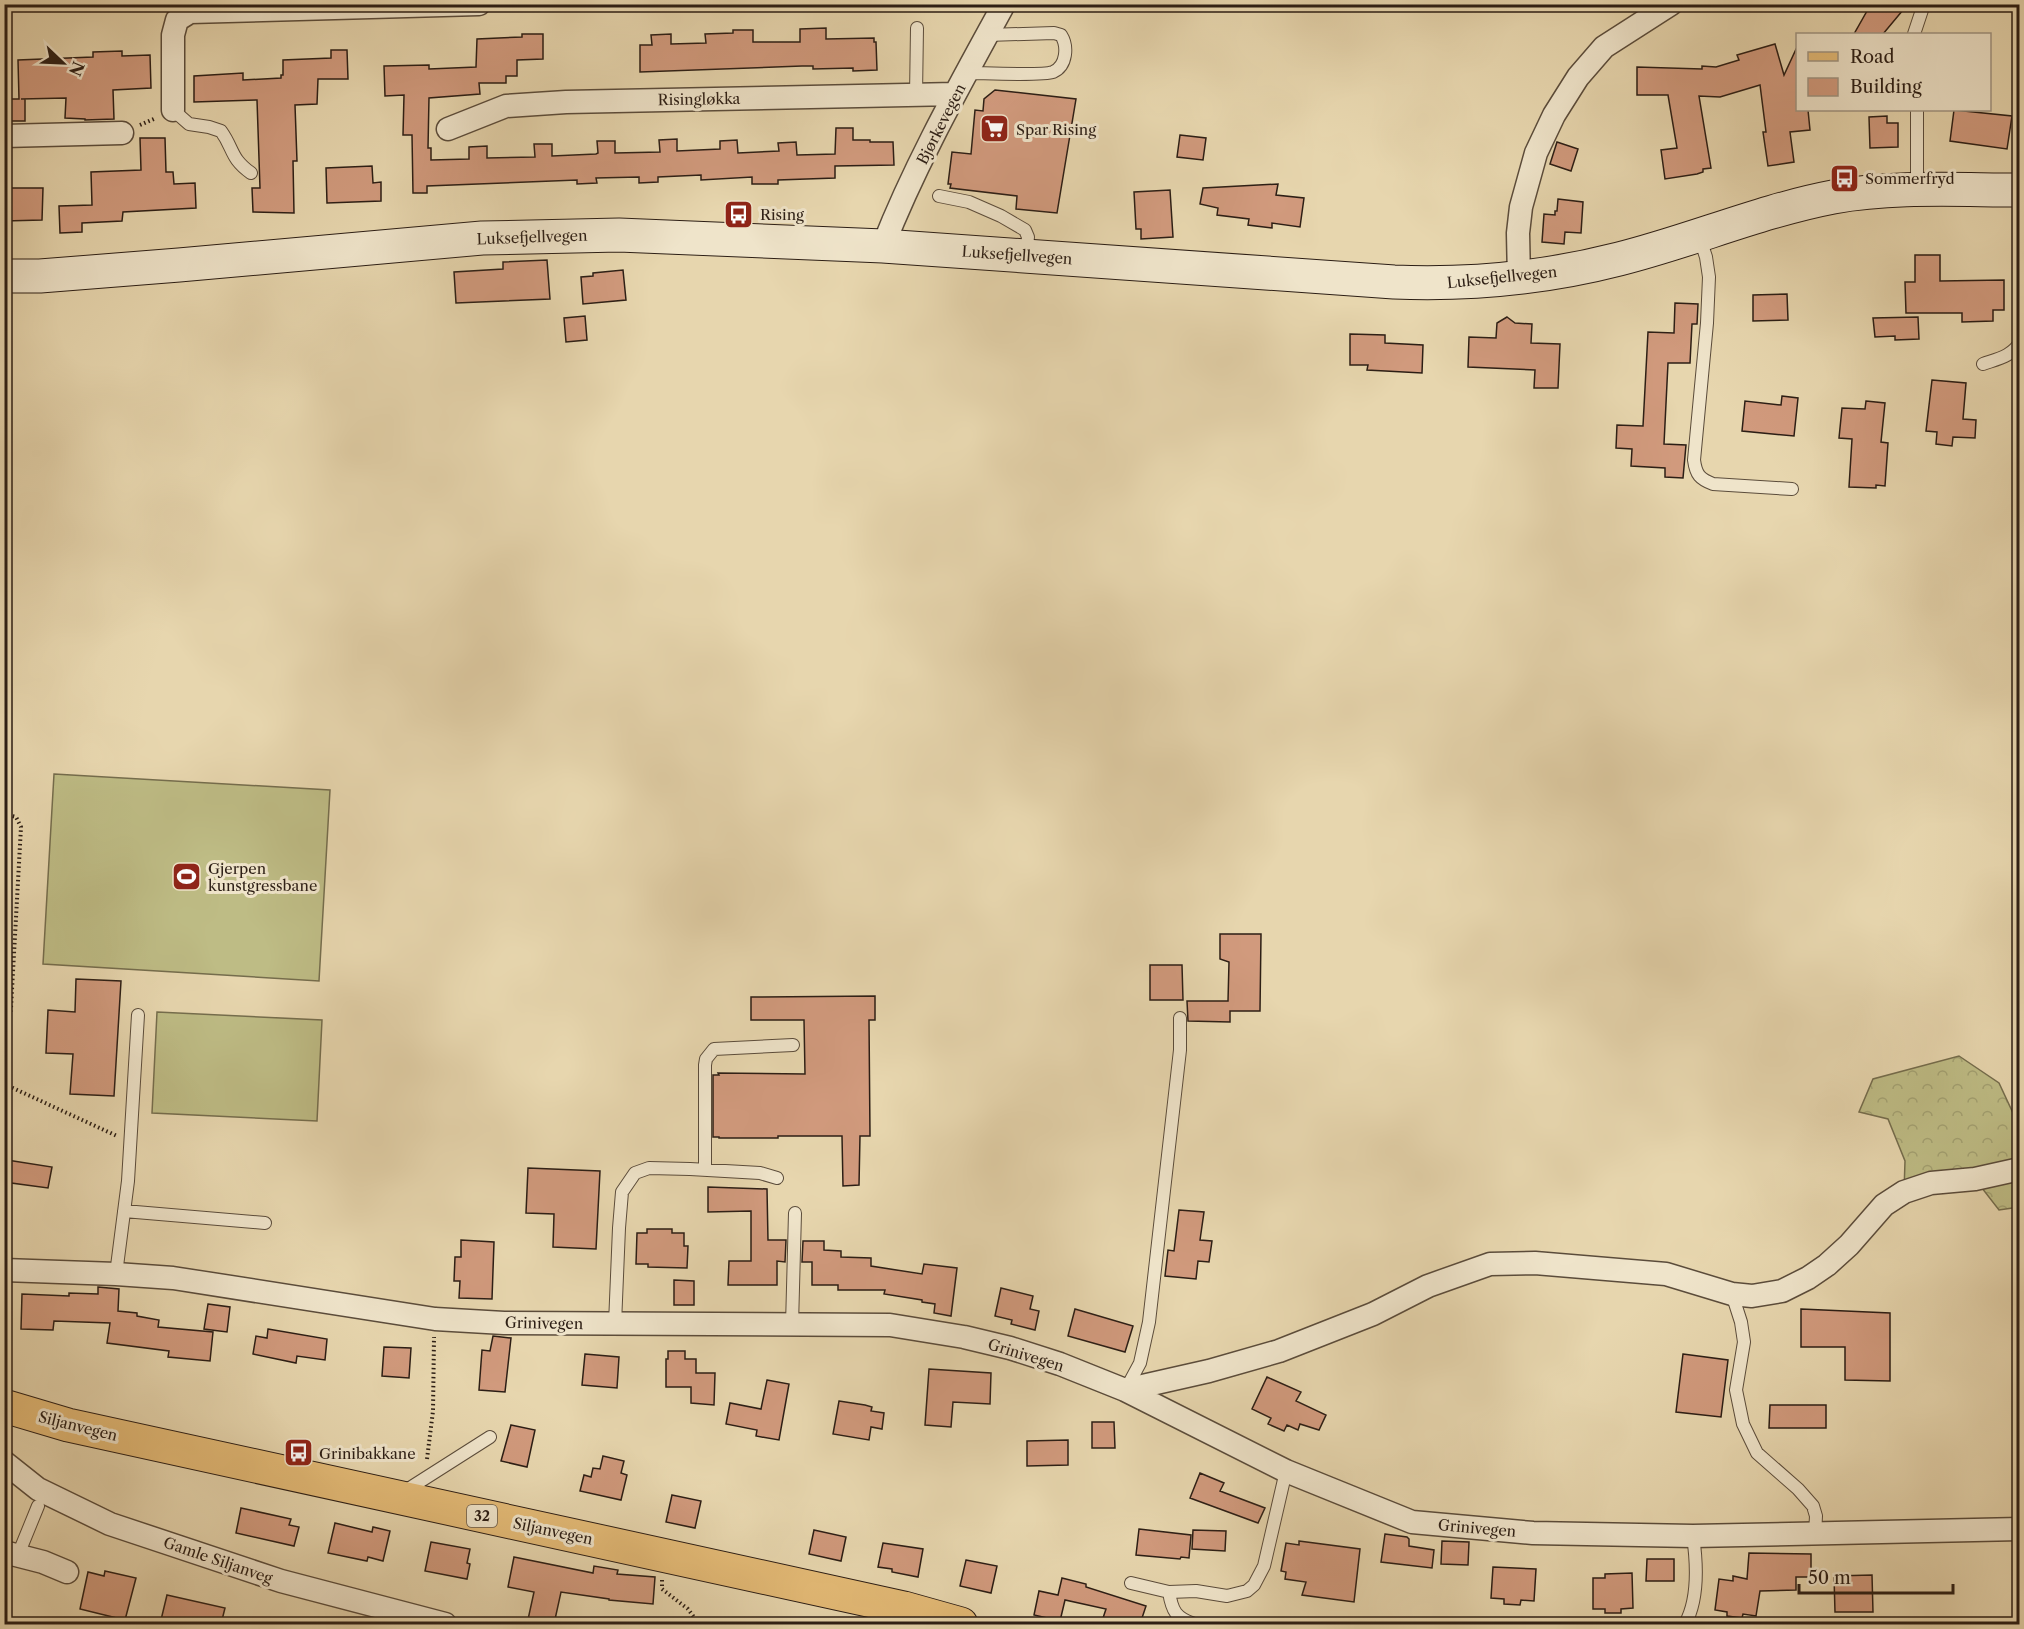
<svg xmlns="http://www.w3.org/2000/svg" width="2024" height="1629" viewBox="0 0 2024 1629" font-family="'Libre Caslon Text',serif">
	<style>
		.forest { fill: url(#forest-crowns); stroke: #756d4d; stroke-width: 1.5 }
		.garden { fill: #bebc85; stroke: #756d4d; stroke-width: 1.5 }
		.building { fill: #d19a7d; stroke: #2c1e15; stroke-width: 1.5 }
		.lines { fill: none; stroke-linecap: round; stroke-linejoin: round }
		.service-casing { stroke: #5b4c3b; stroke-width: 14 }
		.minor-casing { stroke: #5b4c3b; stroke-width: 25 }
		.secondary-casing { stroke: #2c1e15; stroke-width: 35 }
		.primary-casing { stroke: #2c1e15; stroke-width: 35 }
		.path { stroke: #2c1e15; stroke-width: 4; stroke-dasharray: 1.5 3; stroke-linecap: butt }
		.service { stroke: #efe4ca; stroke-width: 12 }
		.minor { stroke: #efe4ca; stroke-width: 22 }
		.secondary { stroke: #efe4ca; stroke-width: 33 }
		.primary { stroke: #e4bb77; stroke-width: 33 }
		.labels { text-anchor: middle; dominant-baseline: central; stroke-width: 6; stroke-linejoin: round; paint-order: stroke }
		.shield { fill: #efe4ca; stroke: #66594b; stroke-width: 1.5 }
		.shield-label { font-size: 14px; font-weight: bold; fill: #2c1e15 }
		.street-label { font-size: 15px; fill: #2c1e15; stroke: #efe4ca }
		.poi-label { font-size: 15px; fill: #2c1e15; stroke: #efe4ca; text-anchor: start }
	</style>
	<defs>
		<pattern id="forest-crowns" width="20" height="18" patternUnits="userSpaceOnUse" patternTransform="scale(1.5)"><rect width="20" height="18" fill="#bebc85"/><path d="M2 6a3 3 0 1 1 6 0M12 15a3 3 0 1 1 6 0" fill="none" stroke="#a3a172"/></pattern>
	</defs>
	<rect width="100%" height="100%" fill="#e7d6ae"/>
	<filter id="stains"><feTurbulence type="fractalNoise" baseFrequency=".00333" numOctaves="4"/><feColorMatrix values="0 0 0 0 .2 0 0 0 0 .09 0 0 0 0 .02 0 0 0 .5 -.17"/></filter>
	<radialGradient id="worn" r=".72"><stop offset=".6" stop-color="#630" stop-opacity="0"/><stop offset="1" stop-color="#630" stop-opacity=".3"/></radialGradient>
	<path class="forest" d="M1959 1056 1999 1083 2019 1126V1207L1999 1210 1975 1179 1904 1192 1905 1161 1888 1119 1859 1112 1873 1079Z"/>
	<path class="garden" d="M54 774 330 790 319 981 43 964Z
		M5 822H10L5 911 4 822Z
		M157 1012 322 1020 317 1121 152 1113Z"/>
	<path class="building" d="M1871 4H1908L1883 34H1854Z
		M826 28V39L874 38V42H876L877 70 853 71V68L813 69V66H802L640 72V45H652L651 35 671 34V44L706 43 705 34 733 33V30H753V42H800V29Z
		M522 34H543V59L517 60V76H506V83H479L480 94 429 98 428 148H431V160L469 159V147L487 146V158L535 157 534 144H552V156L596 154 598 153 597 141H615V153L660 152 659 140 677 139V151L720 149V141L737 140 738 153 779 151 778 143 796 142 797 155 835 154 836 128H853V140H870V142H893L894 165 835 166V178L778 180V184H752V177L701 180V175L658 177V182L639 183V177L596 178 597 183 577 184V180L427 186V193H413L412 135H403L404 95 385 96 384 66 429 65V69L476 67 477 39 522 37Z
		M1775 44 1784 75 1797 47V110H1808L1810 130 1790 132 1794 162 1768 166 1763 132H1766L1760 85 1720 97 1699 96 1711 168 1703 169V172L1697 174 1665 179 1661 150 1677 148 1668 95H1637V67L1702 69V66L1716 67 1739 60 1737 55Z
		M331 50H347L348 79H318L317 104 295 105 297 161H293L294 213 253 212 252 188H260L257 100 194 102V76L243 73V80L281 78V75H283V60L331 58Z
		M122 51V56L150 55 151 88 113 90 114 119 85 120V119L65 118 66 98 21 99H25V121H5V99H19L18 60 93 57V52Z
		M995 90 1076 99 1057 213 1016 209 1017 196 950 188 951 184H948L952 152 971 154 975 110 983 111 984 99Z
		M1954 110 2012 116 2007 149 1950 141Z
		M1887 116V123H1898V147L1870 148 1869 117Z
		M1180 135 1206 138 1203 160 1177 157Z
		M140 138H165L166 172H173L174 184 195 183 196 208 123 212 122 221 82 223V232L60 233 59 206 92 205 91 172 141 170Z
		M1557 142 1578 149 1571 171 1550 164Z
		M372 166 373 183 381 182V201L327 203 326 168Z
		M1278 184 1276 195 1304 198 1300 227 1272 223V228L1248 225 1249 219 1217 215 1218 208 1200 204 1203 188Z
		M4 188H43L42 220 4 221Z
		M1170 190 1173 237 1141 239V229H1136L1134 192Z
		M1558 199 1583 202 1581 233 1565 232 1564 244 1542 242 1544 214 1555 215V211H1557Z
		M1915 255H1940V281L2004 280V310H1993V321L1962 322V313H1906L1905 282H1915Z
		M547 260 550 299 456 303 454 272 503 269V262Z
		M623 270 626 300 583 304 581 277 593 276V273Z
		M1787 294 1788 320 1753 321V295Z
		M1675 303 1698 304 1697 324H1692L1690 363H1668L1664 444 1686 445 1683 478 1665 477V468L1631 466 1632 449 1616 448 1617 425 1643 426 1648 332 1674 333Z
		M585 316 587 340 566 342 564 318Z
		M1507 317 1515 323 1532 324 1531 343 1560 344 1558 388H1534L1535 370 1468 367 1469 337 1496 338 1497 323Z
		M1918 317 1919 339 1895 340V336L1875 337 1873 318Z
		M1350 334 1385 335V343L1423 345 1422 373 1367 370 1368 365H1350Z
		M1932 380 1966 383 1963 419 1976 420 1975 438 1953 437 1952 446 1936 444 1937 432 1926 431Z
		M1782 396 1798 398 1794 436 1742 431 1745 401 1781 405Z
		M1866 401 1885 403 1881 442 1888 443 1885 486 1876 485V488L1849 487 1852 439 1839 438 1842 408 1865 409Z
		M1220 934H1261L1260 1011H1230V1022L1188 1021 1187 1001H1228L1229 962 1220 959Z
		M1150 965H1182L1183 1000H1150Z
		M76 979 121 981 114 1096 70 1094 73 1054 46 1053 48 1010 75 1012Z
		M875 996V1020H869L870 1136H860L859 1185 843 1186 842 1136H778V1138H719V1137H713V1075H719L718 1073 805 1074 804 1020H751V997Z
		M7 1160 52 1167 48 1188 4 1182Z
		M528 1168 600 1171 596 1249 553 1247 554 1214 526 1213Z
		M708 1187 767 1189 768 1240H786L785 1262 777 1261V1285H728L729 1261H751V1211L708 1212Z
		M1179 1210 1204 1212 1200 1240 1212 1241 1209 1262 1198 1261 1196 1279 1165 1276 1168 1250 1174 1251Z
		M647 1229H672V1233H684V1246H688L687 1268 648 1267V1264H636L637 1233H647Z
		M461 1240 494 1242 492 1299 459 1298 460 1281H454L455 1257H461Z
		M803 1241H824V1250L841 1251V1257L871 1258V1266L922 1274 924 1264 957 1268 951 1316 934 1313 935 1304 922 1302V1300L884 1294 885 1290H838V1285H812V1262H802Z
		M674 1280 694 1281V1305H674Z
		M98 1287 119 1289 118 1311 137 1313V1316L159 1320 158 1327 213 1332 210 1361 168 1357 169 1351 107 1343 110 1323 54 1321 53 1330 21 1329 22 1294 69 1296V1293L98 1294Z
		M1001 1288 1033 1296 1030 1309 1039 1311 1035 1330 1011 1324 1012 1320 995 1316Z
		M208 1304 230 1307 227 1332 204 1329Z
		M1075 1309 1133 1326 1125 1352 1068 1336Z
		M1801 1309 1890 1313V1381L1845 1380V1347H1801Z
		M268 1329 327 1339 325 1360 297 1356 296 1363 253 1354 256 1336 267 1338Z
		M493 1336 511 1338 505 1392 479 1390 482 1350 490 1351Z
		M384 1347 411 1348 409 1378 382 1376Z
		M668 1351H685V1359H696V1373H715L714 1405 691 1403V1387H666V1359H668Z
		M585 1354 619 1357 617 1388 582 1385Z
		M1683 1354 1728 1360 1721 1417 1676 1412Z
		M929 1369 991 1373 990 1404 953 1402 951 1427 925 1425Z
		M1267 1377 1301 1392 1296 1401 1326 1415 1319 1430 1300 1424 1298 1430 1287 1425 1284 1431 1268 1424 1271 1418 1252 1409Z
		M767 1380 789 1384 779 1440 756 1436 757 1430 726 1424 730 1403 761 1409Z
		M839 1401 865 1405 872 1407 871 1411 884 1413 882 1429 871 1427 869 1440 833 1434Z
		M1770 1405H1826V1428H1769Z
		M1092 1422H1114L1115 1448H1092Z
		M511 1425 535 1430 527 1467 501 1461Z
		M1068 1440V1465L1027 1466V1441Z
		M603 1456 624 1461 621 1473 627 1475 621 1500 580 1491 584 1475 591 1477 593 1468 600 1469Z
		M1200 1473 1224 1483 1220 1491 1265 1508 1258 1523 1190 1498Z
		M672 1495 701 1501 695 1528 666 1522Z
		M241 1508 291 1519 289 1525 299 1527 294 1546 236 1533Z
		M335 1523 372 1532 373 1527 390 1531 383 1561 368 1557 367 1561 328 1553Z
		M1139 1529 1191 1535 1189 1558 1181 1557 1180 1559 1136 1555Z
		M814 1530 846 1537 841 1561 809 1554Z
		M1193 1530 1226 1531 1225 1551 1192 1549Z
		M1385 1534 1407 1537 1409 1539V1546L1434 1550 1432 1568 1381 1562Z
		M1299 1541 1360 1549 1354 1602 1302 1595 1306 1582 1285 1579 1286 1572 1281 1571 1286 1543 1299 1545Z
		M1442 1541 1469 1542 1468 1565 1441 1564Z
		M431 1542 470 1549 467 1563 470 1564 467 1579 425 1571Z
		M883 1543 923 1549 918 1577 892 1572V1569L878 1567Z
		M1749 1553 1811 1554V1577H1796V1590L1760 1591 1756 1616 1743 1614 1742 1618 1727 1616V1612L1715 1610 1719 1579 1733 1581V1576L1747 1579Z
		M514 1557 593 1573 594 1566 618 1570 617 1574 655 1577 653 1604 609 1600V1599L561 1592 554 1624H527L534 1592 508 1587Z
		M1647 1559H1674V1581H1646Z
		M966 1560 997 1566 991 1593 960 1586Z
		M1493 1567 1536 1569 1534 1601 1521 1600 1520 1605 1504 1604V1599L1491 1598Z
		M105 1571 136 1578 125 1620 80 1609 88 1572 104 1576Z
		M1632 1573 1633 1608 1621 1609V1613H1605V1609H1593V1578H1605V1574Z
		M1872 1575 1873 1612H1835L1834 1576Z
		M1062 1578 1086 1584V1587L1146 1606 1140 1624H1101L1106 1609 1065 1600 1060 1621 1034 1615 1039 1591 1058 1595Z
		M167 1595 225 1608 221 1624H160Z"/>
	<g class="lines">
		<defs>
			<path id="service" d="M1914 34 1924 4
				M967 73C982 73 1043 76 1053 72 1067 66 1068 46 1061 35L1054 33 987 35
				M916 95 917 28
				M173 110 189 124 209 127 221 131C234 149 230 158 251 173
				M1917 189V110
				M939 196 969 202 1001 216 1025 230 1028 237 1026 254
				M1699 236 1706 257 1709 277 1707 323 1694 460C1696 475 1700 479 1713 484L1792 489
				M1983 364C1997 359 2013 356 2020 342
				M705 1170V1065L706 1059 714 1049 793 1045
				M124 1211 265 1223
				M116 1274 128 1181 138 1015
				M1732 1294 1741 1322 1744 1342 1736 1390 1743 1424 1757 1453 1798 1489 1813 1506 1816 1516 1815 1534
				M615 1324 619 1228 622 1192 635 1173 649 1168 690 1169 760 1173 777 1178
				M792 1325 795 1213
				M1126 1389 1140 1363 1149 1322 1180 1050V1018
				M402 1493 490 1437
				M18 1555 38 1506
				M1131 1583 1169 1592 1196 1591 1227 1596 1247 1591 1254 1585 1264 1566 1286 1471
				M1169 1592C1172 1611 1176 1618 1194 1624
				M1685 1624C1699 1599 1697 1564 1693 1536"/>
			<path id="minor" d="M173 110V35L177 20 190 12 479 4
				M448 129 506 106 566 102 955 94
				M4 136 122 133
				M883 246C916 162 961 83 1004 4
				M1519 279 1518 233 1521 207 1536 153 1554 115 1578 77 1604 47 1671 4
				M4 1270 116 1274 173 1278 435 1319 504 1323 890 1325 964 1337 1010 1348 1060 1364 1125 1390 1286 1471 1412 1522 1533 1533 1693 1536 2020 1529
				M1125 1390 1209 1371 1279 1351 1373 1314 1428 1286 1490 1264 1535 1263 1666 1274 1732 1294 1752 1296 1782 1291 1808 1278 1827 1265 1849 1245 1884 1205 1904 1192 1931 1183 1975 1179 2020 1169
				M4 1462 38 1489 110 1524 281 1581 445 1624
				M4 1552 43 1562 67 1572"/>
			<path id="secondary" d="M4 276H40L179 265 482 238 619 235 883 246 1394 282C1470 285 1545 278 1619 259 1691 241 1760 211 1833 197 1894 186 1958 190 2020 190"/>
			<path id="primary" d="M4 1406 68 1425 904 1608 961 1624"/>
		</defs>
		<use href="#service" class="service-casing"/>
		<use href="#minor" class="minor-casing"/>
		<use href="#secondary" class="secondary-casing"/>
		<use href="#primary" class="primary-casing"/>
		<path class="path" d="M140 125 156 118
			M4 814 16 817 21 827 11 1008 4 1050
			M4 1084 117 1136
			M427 1459 433 1411 434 1337
			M662 1580V1589L688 1609 699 1624"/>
		<use href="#service" class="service"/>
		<use href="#minor" class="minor"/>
		<use href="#secondary" class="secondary"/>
		<use href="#primary" class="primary"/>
	</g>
	<defs>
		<symbol id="supermarket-square" viewBox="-11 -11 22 22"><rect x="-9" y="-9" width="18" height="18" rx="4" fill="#8f2418" stroke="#efe4ca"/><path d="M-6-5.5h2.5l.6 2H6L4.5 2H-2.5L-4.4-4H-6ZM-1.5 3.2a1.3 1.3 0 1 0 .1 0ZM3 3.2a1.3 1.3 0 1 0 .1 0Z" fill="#fff"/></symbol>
		<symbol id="bus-square" viewBox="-11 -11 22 22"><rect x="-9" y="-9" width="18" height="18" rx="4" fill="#8f2418" stroke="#efe4ca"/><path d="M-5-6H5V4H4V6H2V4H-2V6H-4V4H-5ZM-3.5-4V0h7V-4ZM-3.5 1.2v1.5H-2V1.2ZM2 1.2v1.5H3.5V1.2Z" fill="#fff"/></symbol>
		<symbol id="stadium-square" viewBox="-11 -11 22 22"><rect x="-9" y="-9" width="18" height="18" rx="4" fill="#8f2418" stroke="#efe4ca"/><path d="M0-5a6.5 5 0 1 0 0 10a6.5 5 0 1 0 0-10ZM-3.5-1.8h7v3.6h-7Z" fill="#fff"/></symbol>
	</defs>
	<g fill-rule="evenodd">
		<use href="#supermarket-square" x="978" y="112" width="33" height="33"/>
		<use href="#bus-square" x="1828" y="162" width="33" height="33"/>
		<use href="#bus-square" x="722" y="198" width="33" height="33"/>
		<use href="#stadium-square" x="170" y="860" width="33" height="33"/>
		<use href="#bus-square" x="282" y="1436" width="33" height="33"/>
	</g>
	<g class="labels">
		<rect class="shield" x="467" y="1505" width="30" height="22" rx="4.5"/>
		<g class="shield-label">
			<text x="482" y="1516">32</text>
		</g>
		<g class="street-label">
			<text transform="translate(699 99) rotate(-1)">Risingløkka</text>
			<text transform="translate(941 124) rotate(-63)">Bjørkevegen</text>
			<text transform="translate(532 237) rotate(-2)">Luksefjellvegen</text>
			<text transform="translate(1017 255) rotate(4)">Luksefjellvegen</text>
			<text transform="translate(1502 277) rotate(-6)">Luksefjellvegen</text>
			<text transform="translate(544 1323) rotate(1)">Grinivegen</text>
			<text transform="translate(1026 1355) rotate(17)">Grinivegen</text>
			<text transform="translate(78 1426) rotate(14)">Siljanvegen</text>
			<text transform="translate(1477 1528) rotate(5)">Grinivegen</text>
			<text transform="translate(553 1531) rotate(12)">Siljanvegen</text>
			<text transform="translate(218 1560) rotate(19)">Gamle Siljanveg</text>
		</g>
		<g class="poi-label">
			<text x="1016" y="129">Spar Rising</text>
			<text x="1865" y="178">Sommerfryd</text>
			<text x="760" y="214">Rising</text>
			<text x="208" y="868">Gjerpen<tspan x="208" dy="17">kunstgressbane</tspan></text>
			<text x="319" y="1453">Grinibakkane</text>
		</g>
	</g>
	<rect width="2024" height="1629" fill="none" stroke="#e7d6ae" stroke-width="24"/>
	<rect x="6" y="6" width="2012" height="1617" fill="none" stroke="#2c1e15" stroke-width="3"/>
	<rect x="12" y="12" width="2000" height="1605" fill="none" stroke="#2c1e15" stroke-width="1.5"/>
	<rect x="1796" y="33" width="195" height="78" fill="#efe4ca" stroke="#a19582" stroke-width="1.5"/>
	<rect x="1808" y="52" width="30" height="9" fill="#e4bb77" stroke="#a19582" stroke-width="1.5"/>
	<text x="1850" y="63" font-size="18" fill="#2c1e15">Road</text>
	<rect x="1808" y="78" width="30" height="18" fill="#d19a7d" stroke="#a19582" stroke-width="1.5"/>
	<text x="1850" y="93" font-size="18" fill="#2c1e15">Building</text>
	<g transform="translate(63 63) rotate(113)" stroke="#efe4ca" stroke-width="4.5" paint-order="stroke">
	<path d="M0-4.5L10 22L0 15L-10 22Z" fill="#2c1e15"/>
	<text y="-9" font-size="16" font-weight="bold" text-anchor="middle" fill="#2c1e15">N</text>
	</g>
	<path d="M1799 1584v9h154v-9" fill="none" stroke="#2c1e15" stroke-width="3"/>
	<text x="1808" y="1584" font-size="18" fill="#2c1e15" stroke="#efe4ca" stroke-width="4.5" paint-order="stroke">50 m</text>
	<rect width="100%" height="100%" filter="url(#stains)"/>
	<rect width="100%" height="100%" fill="url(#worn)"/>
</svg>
